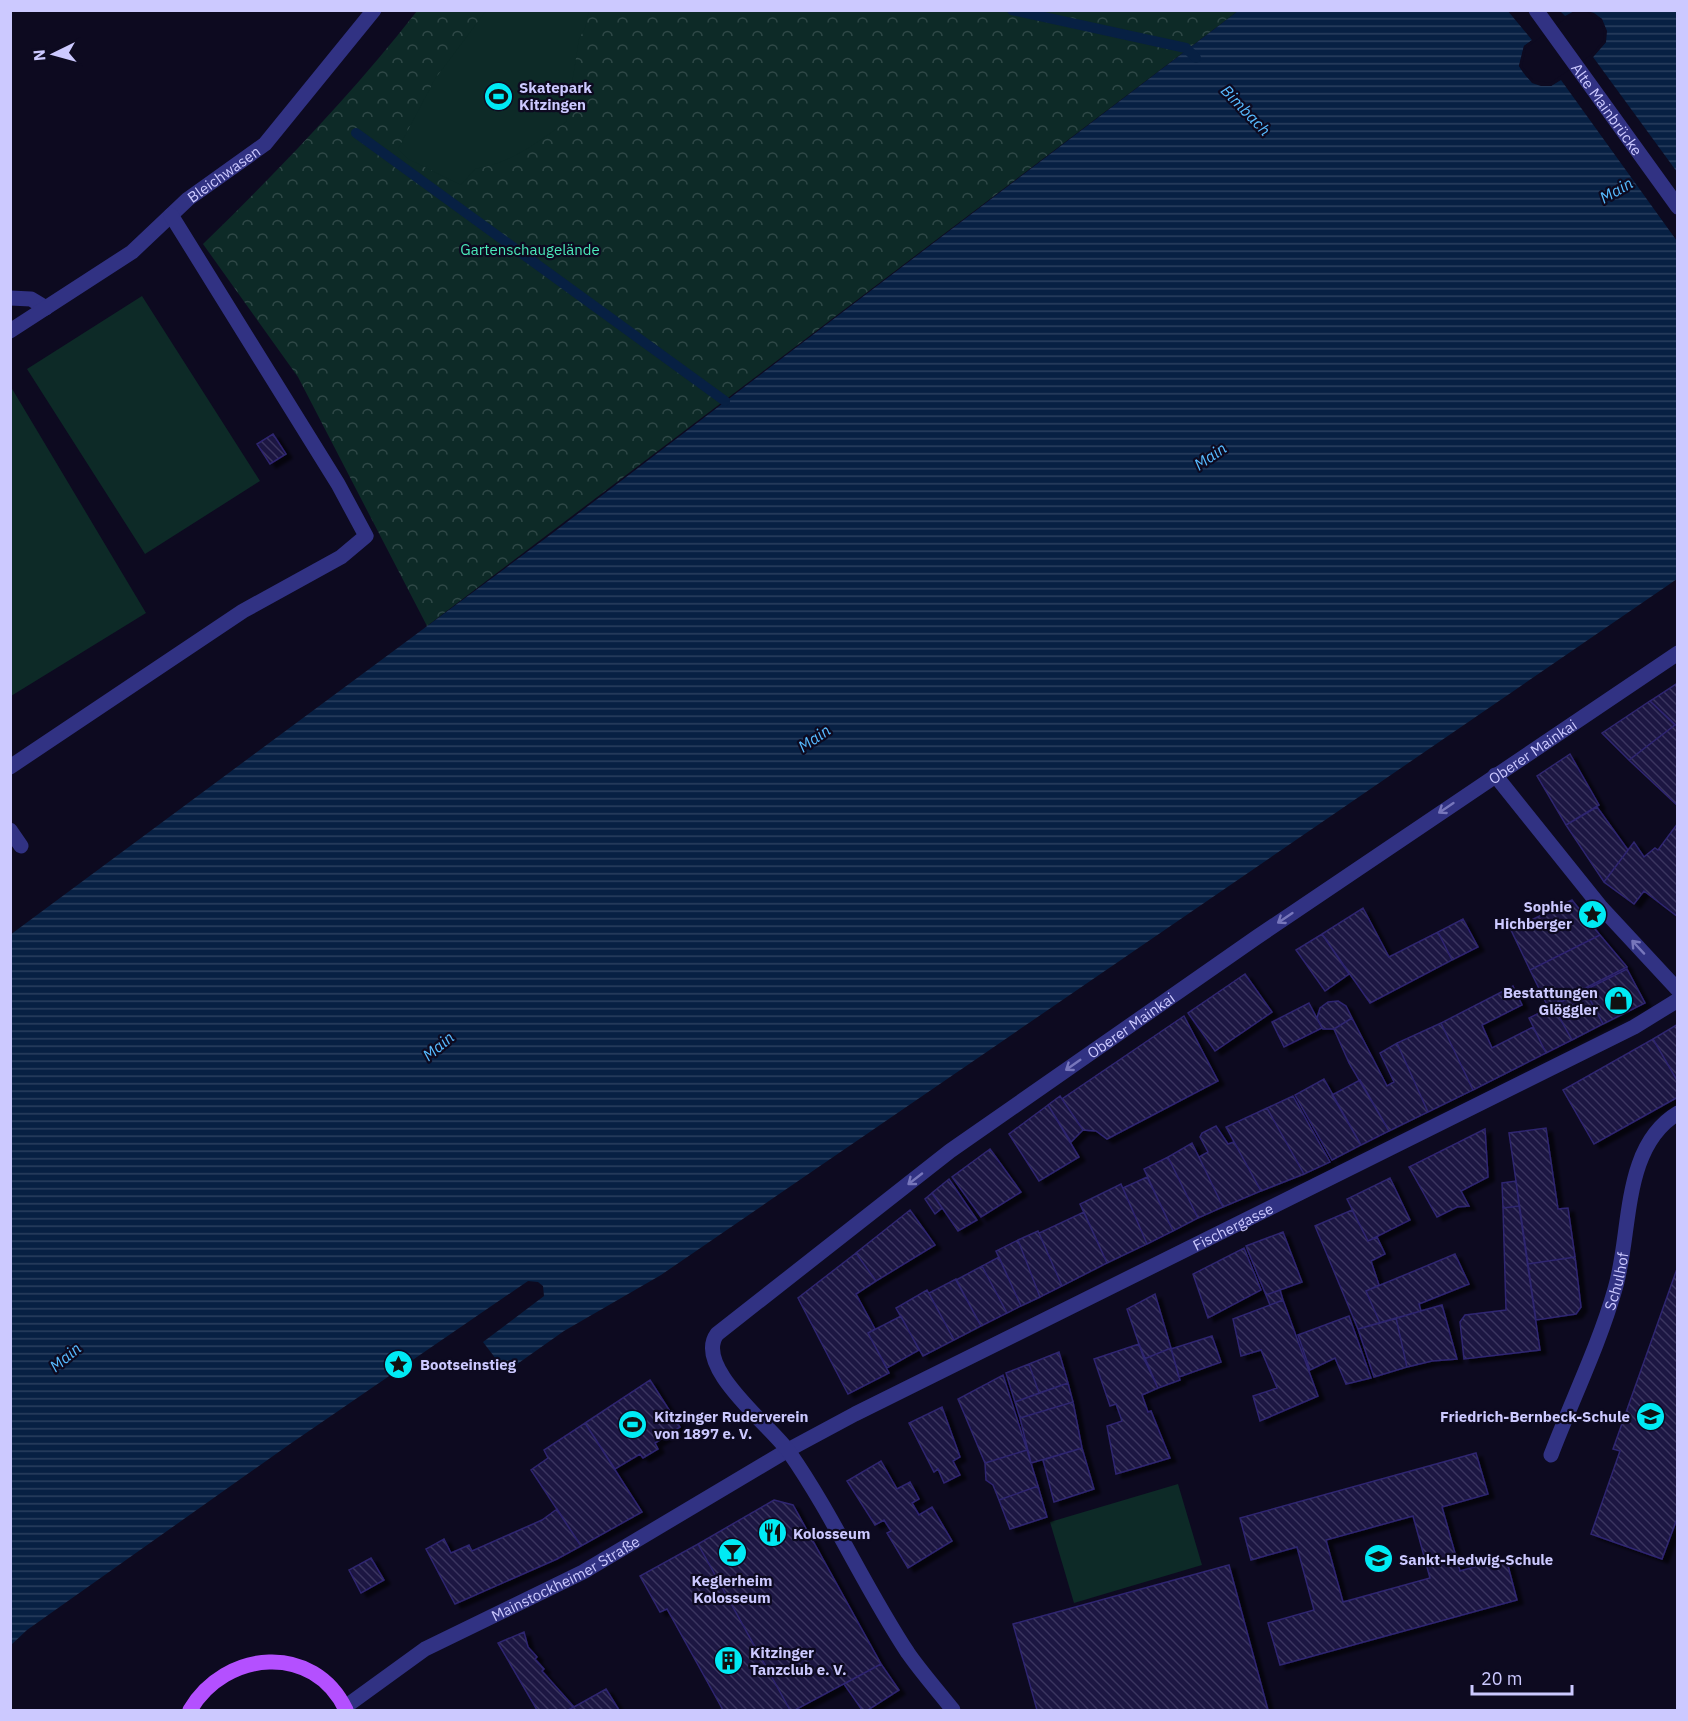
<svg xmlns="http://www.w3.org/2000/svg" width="1688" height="1721" viewBox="0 0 1688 1721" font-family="'IBM Plex Sans',sans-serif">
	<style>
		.forest { fill: url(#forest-crowns) }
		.pitch { fill: #0d2a27 }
		.water { fill: url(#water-rules) }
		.pier { fill: #0d0a20 }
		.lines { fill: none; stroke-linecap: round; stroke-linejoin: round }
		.stream { stroke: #072043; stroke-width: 10 }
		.building { fill: url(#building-back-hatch); stroke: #2f2570; stroke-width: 1.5; fill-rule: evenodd; filter: url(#shadow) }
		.minor { stroke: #313283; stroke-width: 15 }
		.major { stroke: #b450ff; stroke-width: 15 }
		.oneway { stroke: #7776bb }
		.labels { text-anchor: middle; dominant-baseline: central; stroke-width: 4.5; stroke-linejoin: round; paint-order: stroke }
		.poi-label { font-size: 15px; font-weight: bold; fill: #ccc9ff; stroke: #0d0a20; text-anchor: start }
		.street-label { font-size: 15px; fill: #ccc9ff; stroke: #0d0a20 }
		.park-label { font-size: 15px; fill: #4be9b9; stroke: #0d0a20 }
		.water-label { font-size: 16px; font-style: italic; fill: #57bbff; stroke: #0d0a20 }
	</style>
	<defs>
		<pattern id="forest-crowns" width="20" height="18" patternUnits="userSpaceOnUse" patternTransform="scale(1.5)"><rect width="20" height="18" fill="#0d2a27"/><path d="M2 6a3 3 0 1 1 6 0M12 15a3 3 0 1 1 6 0" fill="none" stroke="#2f4847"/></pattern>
		<pattern id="water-rules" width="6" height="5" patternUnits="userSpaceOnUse" patternTransform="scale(1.5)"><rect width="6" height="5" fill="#072043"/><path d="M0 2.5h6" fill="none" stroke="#2a3f5f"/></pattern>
		<pattern id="building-back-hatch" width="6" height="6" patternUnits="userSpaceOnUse" patternTransform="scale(1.5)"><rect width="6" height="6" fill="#1b1542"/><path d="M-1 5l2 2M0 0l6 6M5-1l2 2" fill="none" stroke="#3b365e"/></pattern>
		<filter id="shadow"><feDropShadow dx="6" dy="4" stdDeviation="1.5" flood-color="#0009"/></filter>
	</defs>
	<rect width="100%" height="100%" fill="#0d0a20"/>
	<path class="forest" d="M417 11H1238L427 626 298 377 203 244C279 170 352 94 417 11Z"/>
	<path class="pitch" d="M486 11H589L585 28 579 39 566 122C536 143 512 163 475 169L461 185 408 159 398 149 435 79Z
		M142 296 260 481 145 554 27 369Z
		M11 387 146 613 11 696H10Z
		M1178 1484 1202 1565 1074 1603 1050 1522Z"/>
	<path class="water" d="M1238 11H1574L1524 46 1519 66C1527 80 1535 86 1551 86L1593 57 1606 42 1602 19 1587 11H1677V579L661 1275 564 1331 506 1372 483 1342 544 1296 543 1286 538 1282 528 1281 290 1444 27 1630 11 1645 10 935 550 535Z"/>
	<path class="pier" d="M1577 10 1526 48 1522 66 1533 80 1550 83 1591 55 1603 41 1604 31 1600 21 1584 10 1594 13 1602 19 1607 31 1606 42 1593 57 1677 172V241L1561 80 1551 86H1541L1532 83 1519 66 1524 46 1532 40 1508 11H1560L1565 16Z"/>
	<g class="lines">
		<path class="stream" d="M1012 10 1186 48 1196 58
			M356 133 725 401"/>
	</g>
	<path class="building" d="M273 434 286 454 270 464 257 444Z
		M1676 684 1678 685V727L1650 701Z
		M1650 701 1675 725 1629 760 1602 733Z
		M1675 725 1678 727V806L1629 760Z
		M1570 754 1599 805 1566 825 1537 776Z
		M1597 807 1628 850 1604 882 1566 825Z
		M1678 823V917L1644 891 1634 904 1604 882 1634 842 1644 857 1655 848 1658 850Z
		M1572 900 1600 935 1530 970 1511 930Z
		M1363 908 1389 957 1438 932 1452 960 1370 1003 1322 934Z
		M1463 919 1478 947 1452 960 1438 932Z
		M1322 934 1349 974 1325 991 1296 950Z
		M1600 935 1627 967 1548 1007 1530 970Z
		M1627 969 1645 1003 1603 1024 1585 990Z
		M1245 974 1272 1012 1215 1051 1188 1013Z
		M1513 986 1522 1005 1482 1025 1492 1048 1533 1027 1546 1053 1473 1090 1441 1023Z
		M1585 990 1603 1024 1572 1040 1553 1006Z
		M1338 1001 1346 1006 1352 1018 1334 1029H1323L1317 1018 1320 1008 1328 1002Z
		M1309 1003 1322 1028 1284 1047 1272 1022Z
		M1553 1006 1572 1040 1546 1053 1529 1018Z
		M1184 1016 1218 1081 1107 1139 1096 1131 1083 1130 1062 1099Z
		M1352 1018 1387 1086 1394 1082 1380 1053 1397 1043 1428 1112 1389 1131 1349 1063 1334 1029Z
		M1441 1023 1473 1090 1428 1112 1397 1043Z
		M1678 1024V1082L1653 1039Z
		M1653 1039 1678 1082V1097L1594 1144 1563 1090Z
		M1324 1079 1361 1145 1332 1160 1295 1095Z
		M1360 1080 1389 1131 1361 1145 1332 1095Z
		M1060 1096 1083 1130 1071 1142 1048 1105Z
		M1293 1096 1330 1162 1304 1174 1267 1108Z
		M1048 1105 1079 1157 1039 1181 1009 1134Z
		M1267 1108 1304 1174 1261 1191 1226 1127Z
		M1216 1126 1228 1144 1234 1142 1261 1191 1223 1207 1199 1157 1208 1152 1200 1137 1202 1133Z
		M1546 1128 1558 1209 1568 1208 1575 1257 1528 1264 1509 1133Z
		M1485 1129 1488 1177 1461 1191 1469 1206 1457 1207 1437 1217 1409 1167Z
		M1192 1143 1223 1207 1198 1218 1168 1157Z
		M990 1149 1021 1192 981 1217 952 1177Z
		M1168 1157 1198 1218 1173 1231 1144 1169Z
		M1147 1177 1173 1231 1147 1244 1123 1188Z
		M1390 1178 1410 1220 1368 1241 1347 1199Z
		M949 1179 977 1220 958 1231 932 1193Z
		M1516 1181 1519 1206 1503 1208 1502 1183Z
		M1121 1184 1147 1244 1107 1263 1080 1204Z
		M932 1193 942 1208 935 1214 925 1199Z
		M1519 1206 1540 1350 1464 1359 1460 1322 1465 1315 1506 1310 1503 1208Z
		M910 1210 935 1245 876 1281 856 1253Z
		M1352 1210 1368 1241 1377 1237 1385 1254 1371 1261 1379 1285 1366 1291 1380 1323 1358 1329 1315 1226Z
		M1084 1212 1107 1263 1062 1286 1039 1233Z
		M1038 1231 1062 1286 1040 1297 1018 1240Z
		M1283 1232 1302 1282 1266 1295 1246 1246Z
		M1018 1240 1040 1297 1021 1306 996 1251Z
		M1244 1248 1261 1290 1208 1318 1193 1274Z
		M856 1253 876 1281 856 1294 875 1329 868 1333 889 1373 848 1394 798 1298Z
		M1455 1254 1469 1284 1419 1304 1421 1311 1380 1323 1366 1291Z
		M999 1257 1021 1306 1007 1313 982 1266Z
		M1575 1257 1581 1307 1576 1314 1536 1320 1528 1264Z
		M982 1266 1007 1313 981 1326 956 1280Z
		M1678 1266V1516L1662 1559 1591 1534 1620 1451 1613 1449Z
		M956 1279 981 1326 954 1340 929 1293Z
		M927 1290 954 1340 923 1356 896 1308Z
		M1280 1290 1283 1300 1270 1305 1266 1295Z
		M1155 1294 1171 1348 1144 1359 1127 1309Z
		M1283 1300 1318 1396 1260 1421 1253 1396 1277 1388 1261 1350 1241 1356 1233 1319Z
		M1442 1305 1457 1359 1432 1361 1407 1367 1396 1318Z
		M901 1316 919 1350 887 1368 868 1333Z
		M1349 1316 1371 1378 1346 1384 1335 1358 1310 1370 1298 1335Z
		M1396 1318 1407 1367 1374 1377 1358 1329Z
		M1212 1336 1221 1362 1179 1377 1171 1349Z
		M1139 1344 1158 1388 1142 1395 1148 1412 1151 1411 1170 1458 1116 1474 1107 1426 1122 1421 1116 1404 1110 1406 1094 1359Z
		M1171 1348 1180 1380 1158 1388 1144 1359Z
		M1059 1352 1068 1383 1039 1393 1029 1364Z
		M1029 1364 1039 1393 1015 1402 1006 1373Z
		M1003 1375 1027 1450 985 1463 958 1399Z
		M650 1380 680 1427 655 1443 658 1449 643 1458 640 1454 615 1469 585 1423Z
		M1068 1383 1073 1402 1020 1418 1015 1402Z
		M1073 1402 1082 1448 1031 1463 1020 1418Z
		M942 1407 960 1457 953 1461 960 1475 944 1483 938 1469 934 1472 909 1423Z
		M585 1423 642 1512 581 1546 531 1470 548 1458 544 1450Z
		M1082 1448 1094 1489 1054 1502 1043 1460Z
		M1027 1450 1038 1486 999 1500 993 1485 986 1480 985 1463Z
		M1476 1453 1488 1494 1442 1507 1460 1571 1506 1558 1517 1600 1280 1665 1268 1623 1314 1610 1297 1547 1251 1560 1240 1518ZM1413 1516 1430 1578 1343 1602 1326 1540Z
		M881 1461 897 1489 910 1482 919 1499 912 1503 919 1515 932 1507 952 1541 908 1568 887 1533 891 1531 884 1520 875 1525 847 1481Z
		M1038 1486 1047 1517 1010 1529 999 1500Z
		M774 1500 793 1505 881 1664 795 1710H790L698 1544Z
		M557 1509 581 1546 557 1559 455 1604 426 1549 444 1539 451 1553 469 1545 472 1551 542 1520Z
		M698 1544 790 1710H723L667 1609 660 1612 640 1576Z
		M371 1558 384 1580 361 1593 349 1570Z
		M1229 1565 1268 1710H1037L1013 1624Z
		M524 1632 528 1647 537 1657 535 1659 544 1669 542 1671 574 1707 568 1710H537L498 1643Z
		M881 1664 899 1690 868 1710H862L844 1684Z
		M606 1689 619 1710H568L574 1707Z"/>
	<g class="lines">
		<g class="minor">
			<path id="s1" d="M1536 10 1678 207"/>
			<path d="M10 298 31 299 46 308"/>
			<path id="s2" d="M10 331 132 252 188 199 265 144 374 10"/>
			<path d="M10 767 243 611 341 557 366 536 338 484 171 215"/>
			<path d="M1495 775 1600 906 1678 990"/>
			<path d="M10 830 21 846"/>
			<path id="s3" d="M1551 1455C1572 1400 1599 1345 1615 1289 1632 1233 1621 1147 1678 1113"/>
			<path id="s4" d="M345 1707 425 1649 583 1572 788 1450 855 1414 1634 1027 1678 1000"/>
			<path id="s5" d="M953 1710C938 1691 922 1673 908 1653 865 1588 833 1515 789 1452 771 1426 693 1367 717 1334L950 1151 1257 937 1678 653"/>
		</g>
		<path class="major" d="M190 1710C225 1650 314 1642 346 1710"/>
	</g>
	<defs><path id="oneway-shaft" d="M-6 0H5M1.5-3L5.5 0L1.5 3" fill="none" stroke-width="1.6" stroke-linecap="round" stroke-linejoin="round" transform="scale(1.5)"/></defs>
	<g class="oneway">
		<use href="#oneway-shaft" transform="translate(1446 808) rotate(146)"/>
		<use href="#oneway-shaft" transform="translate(1285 918) rotate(146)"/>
		<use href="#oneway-shaft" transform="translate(1638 947) rotate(-133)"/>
		<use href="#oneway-shaft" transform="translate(1073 1065) rotate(145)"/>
		<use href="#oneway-shaft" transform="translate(915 1179) rotate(142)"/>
	</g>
	<defs>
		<symbol id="stadium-disc" viewBox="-11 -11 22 22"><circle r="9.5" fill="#00eaf4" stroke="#0d0a20"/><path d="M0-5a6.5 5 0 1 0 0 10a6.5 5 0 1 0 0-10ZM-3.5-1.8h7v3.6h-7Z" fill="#111"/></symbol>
		<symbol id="sight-disc" viewBox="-11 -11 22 22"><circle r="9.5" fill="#00eaf4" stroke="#0d0a20"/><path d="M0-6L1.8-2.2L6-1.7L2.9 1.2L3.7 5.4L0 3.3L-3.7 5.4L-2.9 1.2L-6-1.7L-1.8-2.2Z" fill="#111"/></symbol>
		<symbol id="shop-disc" viewBox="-11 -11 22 22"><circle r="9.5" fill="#00eaf4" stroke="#0d0a20"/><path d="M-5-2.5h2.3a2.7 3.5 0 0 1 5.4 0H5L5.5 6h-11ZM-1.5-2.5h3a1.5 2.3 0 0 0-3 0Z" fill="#111"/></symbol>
		<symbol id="school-disc" viewBox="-11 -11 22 22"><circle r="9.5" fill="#00eaf4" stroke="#0d0a20"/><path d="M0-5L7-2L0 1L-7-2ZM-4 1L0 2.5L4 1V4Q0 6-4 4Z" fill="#111"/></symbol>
		<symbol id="restaurant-disc" viewBox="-11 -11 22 22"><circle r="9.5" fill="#00eaf4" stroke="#0d0a20"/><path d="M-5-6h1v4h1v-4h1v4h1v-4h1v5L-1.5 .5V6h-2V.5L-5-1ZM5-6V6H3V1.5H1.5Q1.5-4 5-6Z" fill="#111"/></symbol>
		<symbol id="bar-disc" viewBox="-11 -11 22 22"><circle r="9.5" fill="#00eaf4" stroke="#0d0a20"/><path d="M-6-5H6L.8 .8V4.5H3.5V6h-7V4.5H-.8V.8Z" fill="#111"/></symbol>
		<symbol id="building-disc" viewBox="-11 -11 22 22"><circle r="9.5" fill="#00eaf4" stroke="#0d0a20"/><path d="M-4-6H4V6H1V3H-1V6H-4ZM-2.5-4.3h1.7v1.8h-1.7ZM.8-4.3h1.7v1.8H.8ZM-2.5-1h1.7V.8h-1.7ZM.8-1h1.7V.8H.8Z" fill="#111"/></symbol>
	</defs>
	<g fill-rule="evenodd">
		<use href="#stadium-disc" x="482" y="80" width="33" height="33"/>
		<use href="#sight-disc" x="1576" y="898" width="33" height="33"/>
		<use href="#shop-disc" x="1602" y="984" width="33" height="33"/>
		<use href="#sight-disc" x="382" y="1348" width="33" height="33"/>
		<use href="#school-disc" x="1634" y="1400" width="33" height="33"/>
		<use href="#stadium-disc" x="616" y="1408" width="33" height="33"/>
		<use href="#restaurant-disc" x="756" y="1516" width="33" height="33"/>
		<use href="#bar-disc" x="716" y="1536" width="33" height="33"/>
		<use href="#school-disc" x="1362" y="1542" width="33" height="33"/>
		<use href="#building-disc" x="712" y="1644" width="33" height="33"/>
	</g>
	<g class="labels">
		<g class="poi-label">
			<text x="519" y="87">Skatepark<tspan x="519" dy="17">Kitzingen</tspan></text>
			<text x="1572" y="906" text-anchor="end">Sophie<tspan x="1572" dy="17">Hichberger</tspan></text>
			<text x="1598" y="992" text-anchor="end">Bestattungen<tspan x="1598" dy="17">Glöggler</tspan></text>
			<text x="420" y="1364">Bootseinstieg</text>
			<text x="654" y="1416">Kitzinger Ruderverein<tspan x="654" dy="17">von 1897 e. V.</tspan></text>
			<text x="1630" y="1416" text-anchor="end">Friedrich-Bernbeck-Schule</text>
			<text x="793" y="1533">Kolosseum</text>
			<text x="1399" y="1559">Sankt-Hedwig-Schule</text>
			<text x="732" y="1580" text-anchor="middle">Keglerheim<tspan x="732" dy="17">Kolosseum</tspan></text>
			<text x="750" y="1652">Kitzinger<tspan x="750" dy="17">Tanzclub e. V.</tspan></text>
		</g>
		<g class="street-label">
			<text stroke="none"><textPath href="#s1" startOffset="122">Alte Mainbrücke</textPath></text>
			<text stroke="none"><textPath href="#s2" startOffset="266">Bleichwasen</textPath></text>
			<text stroke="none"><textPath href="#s5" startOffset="1455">Oberer Mainkai</textPath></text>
			<text stroke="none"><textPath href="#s5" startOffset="969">Oberer Mainkai</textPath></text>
			<text stroke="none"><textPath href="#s4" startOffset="1011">Fischergasse</textPath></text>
			<text stroke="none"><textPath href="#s3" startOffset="186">Schulhof</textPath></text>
			<text stroke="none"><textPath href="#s4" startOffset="256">Mainstockheimer Straße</textPath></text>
		</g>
		<g class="park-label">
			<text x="530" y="249">Gartenschaugelände</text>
		</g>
		<g class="water-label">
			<text transform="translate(1246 110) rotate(46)">Bimbach</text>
			<text transform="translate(1616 190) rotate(-30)">Main</text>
			<text transform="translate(1210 456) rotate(-35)">Main</text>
			<text transform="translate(814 738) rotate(-35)">Main</text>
			<text transform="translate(438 1046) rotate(-40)">Main</text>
			<text transform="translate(65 1357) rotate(-40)">Main</text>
		</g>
	</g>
	<rect width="1688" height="1721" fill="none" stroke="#ccc9ff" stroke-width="24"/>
	<g transform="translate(54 54) rotate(265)" stroke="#0d0a20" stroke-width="4.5" paint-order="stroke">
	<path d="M0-4.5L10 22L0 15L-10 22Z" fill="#ccc9ff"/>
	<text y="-9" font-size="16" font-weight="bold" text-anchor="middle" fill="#ccc9ff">N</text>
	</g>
	<path d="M1472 1685v9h100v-9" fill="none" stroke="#ccc9ff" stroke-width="3"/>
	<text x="1481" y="1685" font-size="18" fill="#ccc9ff" stroke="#0d0a20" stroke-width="4.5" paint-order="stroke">20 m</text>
</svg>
